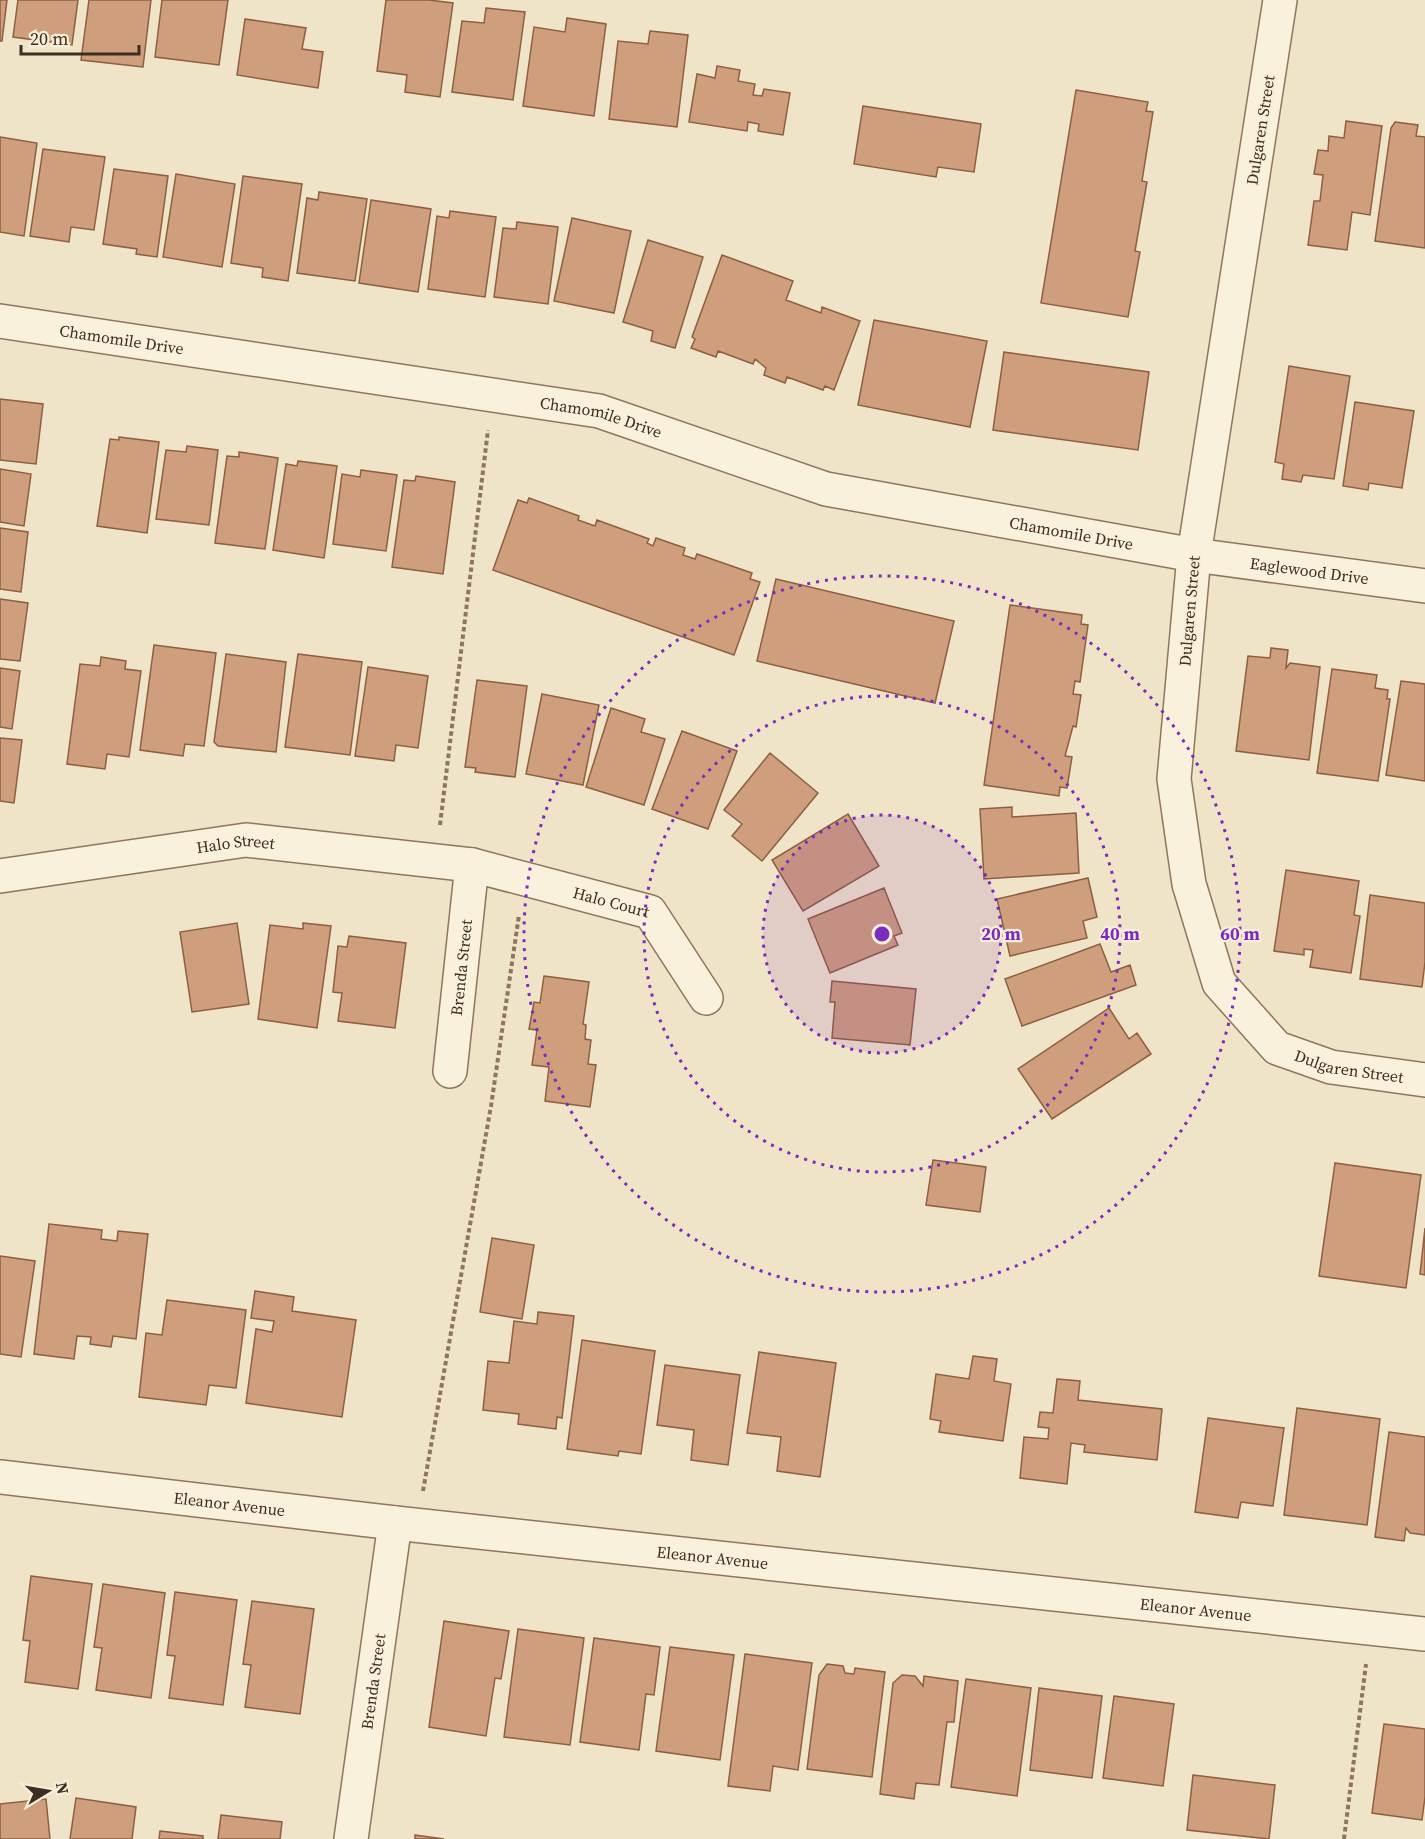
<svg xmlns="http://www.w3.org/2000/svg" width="1425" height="1839" viewBox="0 0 1425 1839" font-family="'Source Serif 4',serif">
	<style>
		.building { fill: #cf9f7d; stroke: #8d5f41; stroke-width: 1.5 }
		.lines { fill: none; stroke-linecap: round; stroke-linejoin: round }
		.minor-casing { stroke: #8d765c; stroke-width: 36 }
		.path { stroke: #8d765c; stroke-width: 4; stroke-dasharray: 4.5 3; stroke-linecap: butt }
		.minor { stroke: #faf1dc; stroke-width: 33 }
		.ring { fill: none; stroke: #7b2cbf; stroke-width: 3; stroke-dasharray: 3 6 }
		.labels { text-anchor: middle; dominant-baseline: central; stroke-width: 4.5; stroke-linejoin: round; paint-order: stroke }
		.street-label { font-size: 16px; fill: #3d2e20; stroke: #f7eed8 }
		.centre { fill: #7b2cbf; stroke: #f7eed8; stroke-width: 3 }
		.ring-label { font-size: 18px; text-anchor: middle; font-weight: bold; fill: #7b2cbf; stroke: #f7eed8; stroke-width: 4.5; stroke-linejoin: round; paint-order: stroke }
	</style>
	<rect width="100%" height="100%" fill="#f0e4c8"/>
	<path class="building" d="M0 0H7L2 41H0Z
		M18 0H78L72 45 13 37Z
		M89 0H151L143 67 81 60Z
		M162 0H228L219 65 155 57Z
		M386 0H429L453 3 440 97 405 92 407 75 377 71Z
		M486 8 525 12 513 100 452 92 462 21 484 23Z
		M567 18 606 24 594 116 523 106 534 27 565 32Z
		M245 19 306 28 302 49 323 52 318 88 237 75Z
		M650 31 688 35 677 127 609 119 618 41 648 44Z
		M717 66 740 70 738 81 755 84 753 95 762 96 764 89 790 93 783 135 758 131 759 124 748 122 747 131 689 122 697 74 715 78Z
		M1076 90 1148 102 1146 111 1153 112 1142 181 1147 182 1135 251 1140 252 1128 317 1041 303Z
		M863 106 981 124 974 172 938 167 936 177 854 164Z
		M1346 121 1382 126 1370 215 1352 212 1347 250 1308 245 1314 201H1320L1323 175 1314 174 1318 150 1328 151 1329 136 1344 138Z
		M1395 122 1418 125 1416 136 1425 137V248L1375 241 1391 128Z
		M0 137 37 143 24 236 0 232Z
		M43 149 105 157 94 230 71 227 69 242 30 236Z
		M114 169 168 176 157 257 136 254 137 249 103 244Z
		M176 174 235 184 222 267 163 257Z
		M243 176 302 184 288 281 262 277 263 268 231 263Z
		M319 192 367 199 355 281 297 273 307 198 318 200Z
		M371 200 431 209 418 292 359 283Z
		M450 211 496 217 485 297 428 289 437 216 449 218Z
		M572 218 631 231 614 313 554 301Z
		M517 222 558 227 548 304 494 297 503 228 516 229Z
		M648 240 703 257 675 348 651 341 653 331 623 322Z
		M722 255 793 281 786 300 821 313 822 307 860 321 834 390 825 386 823 390 787 377 785 383 764 375 766 368 755 359 753 364 718 351 716 357 691 348 695 339 692 337Z
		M874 320 987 341 970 427 858 405Z
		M1004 352 1149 372 1138 450 993 430Z
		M1289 366 1350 376 1334 479 1303 475 1301 482 1282 479 1284 464 1275 462Z
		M0 399 43 404 36 464 0 460Z
		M1355 402 1414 411 1402 488 1369 483 1368 490 1343 486Z
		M119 437 159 442 147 533 97 526 110 439 119 440Z
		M187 446 218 450 209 525 156 519 166 450 186 452Z
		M239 452 278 458 265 549 215 543 227 456 239 457Z
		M298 461 337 466 324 558 273 550 286 464 297 466Z
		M0 469 31 474 24 526 0 522Z
		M361 470 397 475 386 551 333 544 342 474 360 477Z
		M416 476 455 482 443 574 392 567 404 480 415 481Z
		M529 498 579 516 578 520 595 526 597 520 649 539 647 543 653 546 656 538 685 548 683 555 695 559 697 554 752 573 750 579 760 582 734 655 493 570 518 500 527 503Z
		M0 528 28 532 21 592 0 589Z
		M776 579 954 621 935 703 757 661Z
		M0 599 28 603 20 661 0 659Z
		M1010 605 1082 615 1081 624 1088 625 1080 682 1075 681 1073 694 1081 695 1076 727 1073 726 1065 756 1072 757 1067 788 1060 787 1059 796 984 785Z
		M154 645 216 653 204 746 185 744 183 756 140 750Z
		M1271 648 1288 650 1286 668 1290 663 1320 667 1309 760 1236 751 1248 656 1270 658Z
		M226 654 286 662 276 752 218 746 214 742Z
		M298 654 362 662 350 755 285 747Z
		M101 657 126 661 125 669 141 671 129 757 107 754 105 769 67 764 80 664 100 666Z
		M368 667 428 676 418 748 396 745 394 761 355 756Z
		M0 668 20 671 12 729 0 727Z
		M1332 669 1377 675 1375 688 1388 690 1387 699H1390L1378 781 1317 773Z
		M477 680 527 686 515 777 475 772 476 768 465 767Z
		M1401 681 1425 684V781L1386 775Z
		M542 694 599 705 583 785 526 774Z
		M611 708 645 719 641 732 665 739 644 805 586 787Z
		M682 731 737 751 708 829 652 809Z
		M0 738 22 740 14 803 0 801Z
		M770 753 818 793 762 861 732 836 742 824 724 810Z
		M1012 807V817L1076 813 1079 873 984 879 980 809Z
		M848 814 879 866 803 911 772 860Z
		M1286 870 1359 881 1354 915 1360 916 1351 973 1310 967 1313 950 1304 949V955L1274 951Z
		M1088 878 1097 917 1083 921 1087 938 1010 956 997 899Z
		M884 888 902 933 894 936 898 945 830 973 808 919Z
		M1370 895 1425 903V962L1422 987 1360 979Z
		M237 923 249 1004 192 1012 180 932Z
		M303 923 331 926 317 1028 258 1019 270 925 303 929Z
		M349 936 406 943 395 1028 338 1021 342 993 333 992 338 946 347 947Z
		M1100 944 1111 972 1130 965 1136 985 1022 1026 1005 979Z
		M544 976 589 982 583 1024 586 1025 585 1039 591 1040 588 1064 596 1065 590 1107 545 1101 549 1067 532 1065 537 1030 529 1029 534 1002 540 1003Z
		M832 981 916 989 910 1045 832 1038 835 1002H830Z
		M1109 1008 1129 1039 1137 1033 1151 1054 1052 1119 1018 1069Z
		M933 1160 986 1167 980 1212 926 1205Z
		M1335 1163 1421 1175 1406 1288 1319 1276Z
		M49 1224 102 1230 101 1239 117 1241 118 1231 148 1234 136 1339 113 1336 111 1347 90 1344 91 1337 77 1336 74 1359 34 1354Z
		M1425 1228V1275L1420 1274Z
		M492 1238 534 1245 522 1319 480 1312Z
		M0 1256 35 1261 21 1357 0 1354Z
		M255 1291 294 1297 292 1311 356 1320 342 1417 246 1403 256 1329 272 1332 274 1321 251 1318Z
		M167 1300 246 1310 236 1388 209 1385 206 1405 139 1397 146 1333 162 1335Z
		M538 1312 574 1316 562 1418 557 1417 556 1429 518 1424 519 1414 483 1410 488 1361 509 1363 514 1321 537 1324Z
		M582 1340 655 1351 641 1454 619 1451 618 1456 567 1449Z
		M759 1352 836 1363 820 1477 777 1471 781 1437 747 1433Z
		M973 1356 997 1359 994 1381 1011 1384 1003 1441 939 1432 941 1421 930 1419 936 1374 969 1379Z
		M665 1365 740 1375 728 1465 691 1460 694 1430 657 1425Z
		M1057 1379 1080 1381 1078 1400 1162 1409 1157 1460 1084 1452 1085 1445 1071 1443 1067 1484 1020 1478 1024 1437 1048 1439 1049 1428 1038 1427 1040 1412 1053 1413Z
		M1297 1408 1380 1419 1367 1525 1284 1515Z
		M1208 1418 1284 1428 1273 1506 1241 1502 1238 1518 1195 1512Z
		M1389 1432 1425 1437V1535L1410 1533 1406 1528 1404 1541 1375 1537Z
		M31 1576 92 1584 78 1689 25 1682 30 1641 23 1640Z
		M103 1584 165 1593 151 1698 96 1690 102 1648 94 1647Z
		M175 1592 237 1600 223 1705 169 1698 175 1656 167 1655Z
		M252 1601 314 1609 300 1714 245 1707 251 1665 243 1664Z
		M444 1621 509 1631 501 1679 495 1678 486 1736 429 1727Z
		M518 1629 584 1638 570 1745 504 1737Z
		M594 1638 660 1647 654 1695 646 1694 639 1750 580 1742Z
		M670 1647 734 1655 720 1760 656 1751Z
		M745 1654 812 1663 798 1770 773 1766 770 1791 728 1786Z
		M827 1664 843 1666 845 1673 854 1674 855 1668 885 1672 872 1777 807 1769 819 1675Z
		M902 1675 915 1676 923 1686 924 1676 958 1681 954 1722H947L939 1785 916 1783 914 1799 880 1794 893 1683Z
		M966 1679 1031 1688 1017 1796 951 1787Z
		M1039 1688 1102 1696 1092 1778 1030 1770Z
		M1114 1696 1174 1704 1163 1786 1103 1778Z
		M1384 1724 1425 1729V1797L1422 1820 1372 1813Z
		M1193 1775 1275 1785 1269 1839 1187 1830Z
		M76 1798 136 1807 132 1839H70Z
		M46 1799 50 1839H0V1804Z
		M221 1815 282 1822 280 1839H218Z
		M160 1831 203 1836V1839H159Z
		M415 1835 444 1839H415Z"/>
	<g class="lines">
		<defs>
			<g id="minor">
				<path id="s1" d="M1280 0 1194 555 1174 779 1189 884 1219 983 1277 1048 1331 1067 1425 1080"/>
				<path id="s2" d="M0 321 599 411 826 489 1194 555 1425 586"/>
				<path id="s3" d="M0 876 246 840 472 865 650 912 706 998"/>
				<path id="s4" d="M450 1071 472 865"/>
				<path id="s5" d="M0 1477 395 1523 1425 1634"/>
				<path id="s6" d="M351 1839 395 1523"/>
			</g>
		</defs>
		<use href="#minor" class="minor-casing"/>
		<path class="path" d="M440 825 488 430
			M423 1491 491 1106 519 915
			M1344 1839 1366 1664"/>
		<use href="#minor" class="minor"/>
	</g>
	<circle cx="882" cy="934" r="119" fill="#7b2cbf" fill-opacity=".12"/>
	<g class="ring">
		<circle cx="882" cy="934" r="119"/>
		<circle cx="882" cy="934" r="238"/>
		<circle cx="882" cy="934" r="358"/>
	</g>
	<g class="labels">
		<g class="street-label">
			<text transform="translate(1260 130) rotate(-81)">Dulgaren Street</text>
			<text stroke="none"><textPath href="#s2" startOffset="123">Chamomile Drive</textPath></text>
			<text stroke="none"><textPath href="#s2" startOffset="609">Chamomile Drive</textPath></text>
			<text stroke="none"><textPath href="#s2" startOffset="1095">Chamomile Drive</textPath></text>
			<text stroke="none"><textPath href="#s2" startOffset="1336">Eaglewood Drive</textPath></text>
			<text transform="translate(1189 611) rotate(-85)">Dulgaren Street</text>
			<text stroke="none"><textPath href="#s3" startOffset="238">Halo Street</textPath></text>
			<text stroke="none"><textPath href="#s3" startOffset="620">Halo Court</textPath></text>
			<text stroke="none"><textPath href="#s4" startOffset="104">Brenda Street</textPath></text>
			<text stroke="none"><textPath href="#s1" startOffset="1158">Dulgaren Street</textPath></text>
			<text stroke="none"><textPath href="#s5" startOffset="231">Eleanor Avenue</textPath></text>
			<text stroke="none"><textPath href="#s5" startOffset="717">Eleanor Avenue</textPath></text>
			<text stroke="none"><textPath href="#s5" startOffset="1203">Eleanor Avenue</textPath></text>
			<text stroke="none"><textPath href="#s6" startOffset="159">Brenda Street</textPath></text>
		</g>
	</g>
	<circle cx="882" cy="934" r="9" class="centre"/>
	<g class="ring-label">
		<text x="1001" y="940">20 m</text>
		<text x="1120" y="940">40 m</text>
		<text x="1240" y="940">60 m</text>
	</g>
	<g transform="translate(48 1791) rotate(79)" stroke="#f7eed8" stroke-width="4.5" paint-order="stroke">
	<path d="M0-4.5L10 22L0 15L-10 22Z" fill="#3d2e20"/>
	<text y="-9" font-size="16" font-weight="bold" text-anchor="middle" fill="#3d2e20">N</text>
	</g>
	<path d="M21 45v9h118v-9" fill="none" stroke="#3d2e20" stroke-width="3"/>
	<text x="30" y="45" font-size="18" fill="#3d2e20" stroke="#f7eed8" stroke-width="4.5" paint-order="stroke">20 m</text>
</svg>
